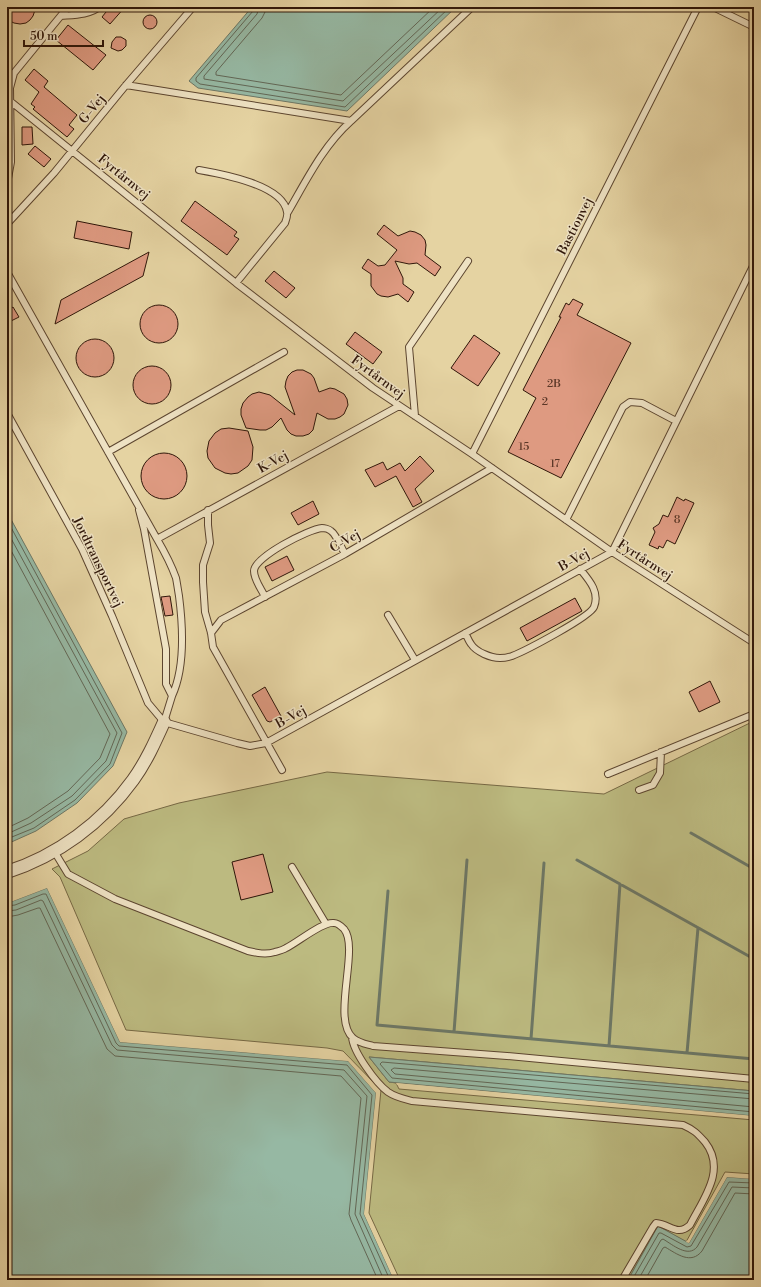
<svg xmlns="http://www.w3.org/2000/svg" width="761" height="1287" viewBox="0 0 761 1287" font-family="'Libre Bodoni',serif">
	<style>
		.green { fill: #bcba80; stroke: #766844 }
		.water { fill: #96b8a3; stroke: #6d7765 }
		.pier { fill: #e5d3a2 }
		.lines { fill: none; stroke-linecap: round; stroke-linejoin: round }
		.shore { stroke: #626756; stroke-width: 1 }
		.stream { stroke: #6d7765; stroke-width: 3 }
		.building { fill: #de9a81; stroke: #2f1609 }
		.service-casing { stroke: #5c452f; stroke-width: 8 }
		.minor-casing { stroke: #5c452f; stroke-width: 14 }
		.service { stroke: #eee2c3; stroke-width: 6 }
		.minor { stroke: #eee2c3; stroke-width: 12 }
		.labels { text-anchor: middle; dominant-baseline: central; stroke-width: 3; stroke-linejoin: round; paint-order: stroke }
		.number-label { font-size: 11px; fill: #5b3727 }
		.street-label { font-size: 13px; fill: #2f1609; stroke: #eee2c3 }
	</style>
	<rect width="100%" height="100%" fill="#e5d3a2"/>
	<filter id="stains"><feTurbulence type="fractalNoise" baseFrequency=".005" numOctaves="4"/><feColorMatrix values="0 0 0 0 .2 0 0 0 0 .09 0 0 0 0 .02 0 0 0 .5 -.17"/></filter>
	<radialGradient id="worn" r=".72"><stop offset=".6" stop-color="#630" stop-opacity="0"/><stop offset="1" stop-color="#630" stop-opacity=".3"/></radialGradient>
	<path class="green" d="M754 721V1091L369 1057 389 1082 396 1083 399 1089 754 1120V1174L725 1172 686 1242 658 1226 628 1280H400L369 1213 381 1090 343 1051 327 1048 126 1030 60 877 52 869 88 851 124 819 179 803 327 772 604 794Z"/>
	<path class="water" d="M252 7H456L347 111 198 88 189 81Z
		M7 512 127 732 113 766 77 803 36 831 7 844Z
		M47 888 120 1042 348 1061 376 1093 364 1214 394 1280H7V902L13 901Z
		M369 1057 754 1091V1116L389 1082Z
		M727 1177 754 1179V1280H628L658 1226 689 1243Z"/>
	<path class="pier" d="M47 886 49 887 122 1040 350 1059 378 1093 366 1213 396 1280H394L364 1214 376 1093 348 1061 120 1042 47 888 13 901 7 902V900L13 899Z
		M396 1083 754 1116V1118L397 1085Z
		M727 1175 754 1177V1179L727 1177 689 1243 686 1242 687 1240 688 1241Z"/>
	<g class="lines">
		<path class="shore" d="M254 7 253 11 196 78V81L200 84 345 107 450 7
			M259 7 257 14 204 76V79L343 101 443 7
			M265 7V12L262 18 216 72V75L341 95 434 7
			M7 520 122 733 110 764 75 800 34 828 7 839
			M7 531 117 733 106 761 72 796 31 823 7 834
			M7 543 110 734 100 758 68 791 28 818 7 828
			M7 906 15 905 43 894H46L116 1043 119 1046 347 1065 372 1095 360 1214 390 1280
			M7 911 16 910 41 900 43 901 112 1045 117 1050 344 1070 367 1096 355 1214 384 1280
			M7 917 18 915 38 908H40L107 1049 115 1056 341 1076 361 1098 349 1214 351 1220 378 1280
			M754 1094 382 1062 380 1064 392 1078 754 1112
			M754 1099 394 1068 391 1070 395 1074 754 1107
			M632 1280 659 1233H661L687 1247 691 1246 729 1182 754 1183
			M638 1280 661 1240 663 1239C673 1245 688 1258 697 1247L732 1187 754 1188
			M645 1280 663 1248 665 1247C677 1254 691 1265 702 1251L735 1193 754 1194"/>
		<path class="stream" d="M691 833 754 869
			M577 860 754 959
			M388 891 377 1025 754 1059
			M454 1032 467 860
			M531 1039 544 863
			M609 1046 620 884
			M687 1053 698 928"/>
	</g>
	<path class="building" d="M7 7H36L33 16 30 20 26 23 20 24 14 23 10 21 7 17Z
		M110 7H125L110 24 102 17Z
		M143 22a7 7 0 1 1 14 0a7 7 0 1 1-14 0Z
		M68 25 106 55 93 70 56 40Z
		M116 37H121L126 40V46L122 50 118 51 111 48 112 42Z
		M34 69 48 81 44 87 77 115 69 125 74 129 67 137 33 109 35 107 31 104 39 92 25 80Z
		M22 127H32L33 144 22 145Z
		M35 146 51 159 44 167 28 154Z
		M195 201 237 232 234 236 239 239 227 255 181 221Z
		M77 221 132 232 129 249 74 238Z
		M384 225 398 236 410 231 415 232 421 235 425 240 426 245 425 255 441 267 435 276 417 263 409 264 395 261 403 278V284L414 292 408 302 398 294 388 297 381 296 377 294 371 286V274L362 268 368 259 378 266 385 265 397 250 377 234Z
		M149 252 143 276 55 324 61 300Z
		M274 271 295 288 286 298 265 281Z
		M573 299 583 304 577 315 631 343 561 478 508 452 536 398 523 390 561 317H559L566 303 569 305Z
		M140 324a19 19 0 1 1 38 0a19 19 0 1 1-38 0Z
		M13 307 19 317 7 323V311Z
		M355 332 382 352 373 364 346 344Z
		M474 335 500 353 478 386 451 368Z
		M76 358a19 19 0 1 1 38 0a19 19 0 1 1-38 0Z
		M133 385a19 19 0 1 1 38 0a19 19 0 1 1-38 0Z
		M297 370H303L311 374 314 378 319 392 330 388 335 389 344 394 347 399 348 405 344 414 340 417 335 419H328L317 413 313 430 309 434 303 436H296L291 434 287 430 281 418 272 427 266 430H260L246 428 241 415V409L243 403 248 397 252 394 259 392 270 395 295 415 285 387 286 381 288 376 292 372Z
		M229 428 248 431 253 447 252 460 248 466 238 473 231 474 225 473 215 468 208 458 207 451 209 441 215 433 221 429Z
		M141 476a23 23 0 1 1 46 0a23 23 0 1 1-46 0Z
		M420 456 434 471 415 489 422 502 413 507 396 476 375 487 365 470 383 462 387 470 400 463 405 471Z
		M677 497 684 501 685 499 694 503 675 544 667 540 663 548 659 546 658 549 649 545 655 532 653 528 659 524 663 515 668 517Z
		M313 501 319 514 298 525 291 513Z
		M287 556 294 570 272 581 265 567Z
		M170 596 173 615 165 616 161 597Z
		M575 598 582 611 527 641 520 628Z
		M710 681 720 702 699 712 689 692Z
		M265 687 281 716 270 722 267 721 252 695Z
		M263 854 273 892 241 900 232 862Z"/>
	<g class="lines">
		<defs>
			<path id="service" d="M713 7 754 27
				M61 16C72 15 91 15 99 7
				M126 85 351 121 472 7
				M10 101 236 283 373 388 472 454 612 552 754 643
				M199 170C222 174 283 185 287 212 288 215 286 220 285 223L236 283
				M7 184 11 162 10 88 14 73 68 7
				M288 212C306 181 323 146 351 121
				M7 224 54 173 126 85 193 7
				M7 272 157 539
				M7 413 82 549 112 616 148 703 164 722
				M415 416 409 347 468 261
				M108 452 284 352
				M472 454 698 7
				M139 510 144 529 166 649V684L172 696 164 722
				M208 510V525L210 543 203 565V582L205 612 211 633 213 647 282 770
				M566 520 623 407 630 402 642 403 676 421
				M265 597C262 590 254 580 254 571 254 557 309 529 322 528 324 528 329 529 331 531 336 534 342 549 345 554
				M388 615 415 660
				M211 633 221 620 345 554 492 468
				M465 633C467 636 468 640 471 644 476 652 491 658 500 658 504 658 509 657 512 656 525 651 590 617 594 607 600 592 589 580 580 569
				M172 696C185 668 183 627 179 596 178 590 177 583 176 578 171 564 164 551 157 539L399 406
				M164 722 237 743 250 746 266 743 612 552 754 264
				M608 774 754 714
				M639 790 653 785 660 773 661 752
				M54 851 68 874 115 899 248 951C257 953 266 955 275 952 279 951 283 950 286 948 297 943 323 921 334 923 337 923 342 927 344 929 360 948 331 1019 353 1038 359 1043 366 1044 373 1046L507 1056 754 1079
				M292 867 326 924
				M352 1037C353 1052 376 1083 388 1092 395 1097 404 1099 412 1101L683 1125C694 1130 697 1133 705 1142 727 1170 703 1199 690 1225 677 1237 670 1224 656 1223L653 1227 622 1280"/>
			<path id="minor" d="M7 872C57 856 102 823 133 780 146 762 155 742 164 722"/>
		</defs>
		<use href="#service" class="service-casing"/>
		<use href="#minor" class="minor-casing"/>
		<use href="#service" class="service"/>
		<use href="#minor" class="minor"/>
	</g>
	<g class="labels">
		<g class="number-label">
			<text x="554" y="384">2B</text>
			<text x="545" y="402">2</text>
			<text x="524" y="447">15</text>
			<text x="555" y="464">17</text>
			<text x="677" y="520">8</text>
		</g>
		<g class="street-label">
			<text transform="translate(92 109) rotate(-51)">G-Vej</text>
			<text transform="translate(124 177) rotate(39)">Fyrtårnvej</text>
			<text transform="translate(575 226) rotate(-63)">Bastionvej</text>
			<text transform="translate(378 377) rotate(36)">Fyrtårnvej</text>
			<text transform="translate(273 462) rotate(-29)">K-Vej</text>
			<text transform="translate(345 541) rotate(-29)">C-Vej</text>
			<text transform="translate(574 560) rotate(-29)">B-Vej</text>
			<text transform="translate(645 560) rotate(33)">Fyrtårnvej</text>
			<text transform="translate(98 562) rotate(64)">Jordtransportvej</text>
			<text transform="translate(291 717) rotate(-29)">B-Vej</text>
		</g>
	</g>
	<rect width="761" height="1287" fill="none" stroke="#e5d3a2" stroke-width="24"/>
	<rect x="8" y="8" width="745" height="1271" fill="none" stroke="#2f1609" stroke-width="2"/>
	<rect x="12" y="12" width="737" height="1263" fill="none" stroke="#2f1609"/>
	<path d="M24 40v6h79v-6" fill="none" stroke="#2f1609" stroke-width="2"/>
	<text x="30" y="40" font-size="12" fill="#2f1609" stroke="#eee2c3" stroke-width="3" paint-order="stroke">50 m</text>
	<rect width="100%" height="100%" filter="url(#stains)"/>
	<rect width="100%" height="100%" fill="url(#worn)"/>
</svg>
